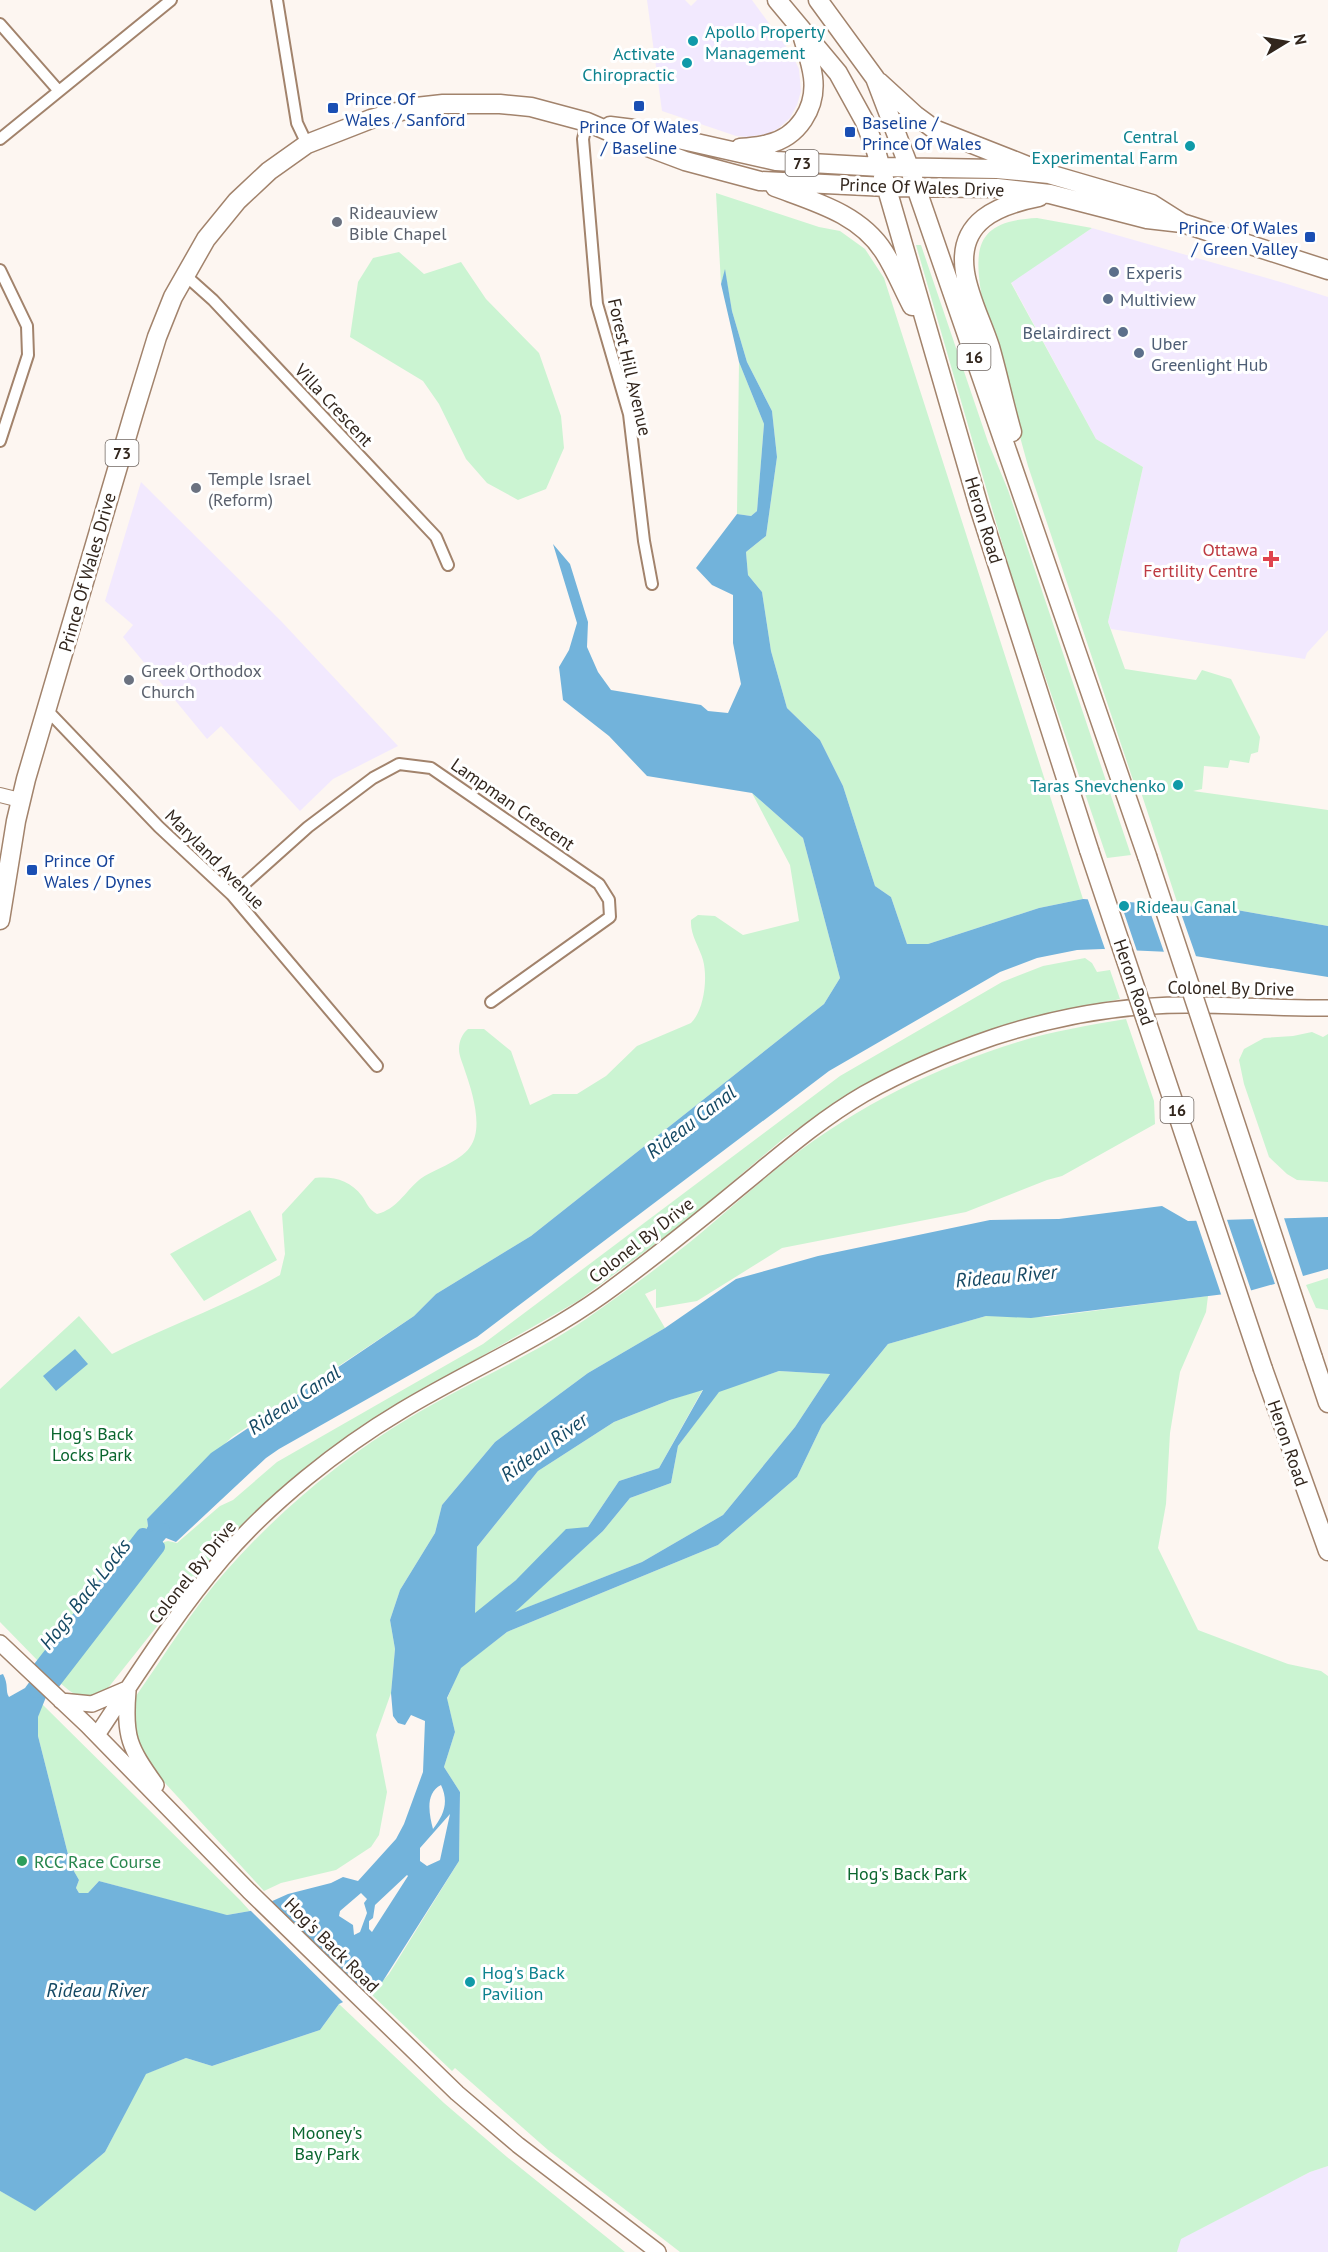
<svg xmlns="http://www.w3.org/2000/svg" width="1328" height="2252" viewBox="0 0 1328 2252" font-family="'PT Sans',sans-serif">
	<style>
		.commercial { fill: #f2e9fe }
		.green { fill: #cbf4d2 }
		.water { fill: #72b3db; fill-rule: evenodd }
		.pier { fill: #fdf6f1 }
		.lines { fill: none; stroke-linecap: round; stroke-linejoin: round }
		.canal { stroke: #72b3db; stroke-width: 14 }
		.minor-casing { stroke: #a2836c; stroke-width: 14 }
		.tertiary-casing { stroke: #a2836c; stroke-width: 16 }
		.secondary-casing { stroke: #a2836c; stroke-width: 18 }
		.primary-casing { stroke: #a2836c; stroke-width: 21 }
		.minor { stroke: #fff; stroke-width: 10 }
		.tertiary { stroke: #fff; stroke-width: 14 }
		.secondary { stroke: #fff; stroke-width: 15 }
		.primary { stroke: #fff; stroke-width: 18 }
		.primary-bridge-casing { stroke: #a2836c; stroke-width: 21; stroke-linecap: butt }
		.primary-bridge { stroke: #fff; stroke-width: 18 }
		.culture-dot { fill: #0f9aa8; stroke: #fff; stroke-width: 2 }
		.transit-dot { fill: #1a4fb4; stroke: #fff; stroke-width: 2 }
		.worship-dot { fill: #6b7280; stroke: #fff; stroke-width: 2 }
		.service-dot { fill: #5c6f8a; stroke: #fff; stroke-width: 2 }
		.health-dot { fill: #e0444e; stroke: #fff; stroke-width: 2 }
		.leisure-dot { fill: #2e9e5b; stroke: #fff; stroke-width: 2 }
		.labels { text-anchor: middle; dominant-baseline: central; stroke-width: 6; stroke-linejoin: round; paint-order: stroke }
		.shield { fill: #fff; stroke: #706761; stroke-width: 1.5 }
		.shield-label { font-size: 16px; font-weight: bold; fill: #32261d }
		.culture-label { font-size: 18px; fill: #0d838f; stroke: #fff; text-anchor: start }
		.transit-label { font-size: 18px; fill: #164399; stroke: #fff; text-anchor: start }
		.street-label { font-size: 18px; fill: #32261d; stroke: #fff }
		.worship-label { font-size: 18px; fill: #5b616d; stroke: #fff; text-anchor: start }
		.service-label { font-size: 18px; fill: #4e5e75; stroke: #fff; text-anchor: start }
		.health-label { font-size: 18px; fill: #be3a42; stroke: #fff; text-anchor: end }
		.park-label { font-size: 18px; fill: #0b662f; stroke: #fff }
		.leisure-label { font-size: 18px; fill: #27864d; stroke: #fff; text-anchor: start }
		.water-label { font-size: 20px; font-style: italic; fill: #154964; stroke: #fff }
	</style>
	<rect width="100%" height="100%" fill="#fdf6f1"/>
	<path class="commercial" d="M647 0H685L691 6 697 0H752L793 56 799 69 801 91 797 105 790 118 779 128 767 134 747 137 736 136 662 111Z
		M1092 228 1284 283 1328 297V630L1307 653 1305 659 1111 629 1108 622 1143 467 1096 439 1011 282Z
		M141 482 281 621 398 746 333 779 300 811 221 726 207 739 123 637 133 625 105 601Z
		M1328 2166V2252H1177L1180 2239 1310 2172Z"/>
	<path class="green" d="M716 193 819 227 840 231 865 249 884 278 1083 899 1039 908 928 944H907L891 897 875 886 843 786 820 740 787 708 771 651 762 592 748 575 746 552 766 536 777 457 772 411 747 362 732 311 725 271 721 284Z
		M1037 218 1092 228 1011 283 1096 439 1143 467 1108 622 1125 669 1196 680 1202 670 1231 679 1260 737 1258 752 1251 754 1249 763 1230 760 1228 768 1204 766 1202 789 1193 791 1328 810V926L1231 909 1178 905 1138 783 1133 780 1028 466 982 298C973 246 977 221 1037 218Z
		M916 245H921L988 442 1008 490 1131 855 1107 858 1015 588Z
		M399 252 424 274 461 262 486 299 539 353 561 416 564 448 546 489 518 500 487 483 466 459 439 404 423 381 350 337 358 282 373 258Z
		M739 362 764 424 757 511 751 516 737 514Z
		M752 793 803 838 840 978 824 1004 531 1236 436 1294 414 1316 232 1437 147 1519 148 1526 143 1535 42 1665 0 1622V1389L79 1316 112 1354C167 1326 226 1306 280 1275L285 1254 282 1214 315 1178C333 1176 350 1180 362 1196 367 1203 368 1209 377 1214 397 1209 404 1193 419 1180 433 1169 459 1163 470 1147 484 1128 472 1091 465 1071 463 1064 459 1056 459 1049 459 1041 462 1034 468 1029H484L511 1051 530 1105 553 1094H577L606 1076 637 1046 691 1023C704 1010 708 979 703 960 699 946 690 935 691 920L698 915 715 916 743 935 799 921 790 865Z
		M1085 958 1092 963 1097 972 1110 970 1120 999 1014 1022 958 1041 895 1069 840 1099 783 1139 685 1222 578 1301 400 1403 324 1453 269 1501 218 1553 193 1581 104 1693C79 1699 77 1698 58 1681L105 1622 164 1542 168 1541 177 1543 220 1506 233 1500 277 1462 483 1344 840 1076 1002 982 1043 966Z
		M1126 1019 1154 1101 1155 1124 1062 1176 1047 1180 966 1212 782 1248 697 1301 656 1308V1289L645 1294 665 1328 588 1373 495 1442 442 1505 435 1533 400 1590 390 1620 395 1649 391 1693 376 1735 387 1792 379 1835 371 1847 336 1870 281 1883 264 1891 154 1771 140 1752 131 1716 136 1696C164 1656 194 1607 226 1571 278 1512 342 1458 409 1418 467 1383 530 1357 586 1319 623 1293 661 1266 695 1238 726 1212 757 1184 789 1159 857 1106 937 1067 1018 1042 1053 1031 1090 1025 1126 1019Z
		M1312 1032 1323 1037 1328 1034V1182L1297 1180 1287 1174 1269 1157 1244 1084 1239 1060 1244 1049 1264 1038 1293 1036Z
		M250 1210 277 1260 204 1301 170 1254Z
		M1328 1278V1310L1316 1308 1306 1285Z
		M1208 1296 1206 1312 1180 1372 1170 1433 1166 1504 1158 1548 1198 1630 1288 1664 1321 1671 1328 1676V2166L1310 2172 1181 2239 1177 2252H680L548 2150 455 2068 452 2071 371 1994 389 1974 459 1861 460 1792 444 1767 455 1732 447 1699 460 1668 507 1632 718 1545 797 1477 822 1425 888 1344 986 1316 1046 1317Z
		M779 1371 830 1374 795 1427 723 1515 642 1562 513 1613 603 1531 630 1498 671 1483 678 1446 719 1391Z
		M703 1389 659 1468 619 1481 588 1527 516 1580 475 1614 477 1547 538 1471 614 1422 670 1400Z
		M42 1704 240 1900 250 1911 227 1915 220 1914 99 1881 88 1893H79L76 1888 79 1880 71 1866 38 1736V1717Z
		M339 2004 444 2103 507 2157 625 2252H0V2191L35 2210 105 2152 145 2074 186 2058 212 2066 320 2030Z"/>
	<path class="water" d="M725 269 732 311 747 362 772 411 777 457 766 536 746 552 748 575 762 592 771 651 787 708 820 740 843 786 875 886 891 897 907 944H928L1039 908 1083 899 1231 909 1328 926V977L1170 952 1103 949 1077 950 1037 958 1000 972 829 1071 477 1337 279 1449 266 1458 176 1542 166 1538 158 1547 143 1535 148 1526 147 1519 211 1453 414 1316 436 1294 531 1236 824 1004 840 978 803 838 752 793 647 776 609 736 563 700 559 667 569 650 577 623 553 544 570 564 588 622 587 647 598 672 611 690 701 705 708 711 728 713 741 684 733 643V595L712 585 696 568 737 514 751 516 757 511 764 424 739 362 721 284Z
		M1162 1206 1188 1221 1328 1217V1269L1249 1291 1031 1318 986 1316 888 1344 822 1425 797 1477 718 1545 507 1632 461 1668 447 1698 455 1732 444 1767 460 1792 459 1861 381 1984 339 2004 320 2030 212 2066 186 2058 146 2074 105 2152 35 2211 0 2191V1675L3 1674C9 1685 5 1691 9 1697L25 1688 36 1673 50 1687 38 1717V1736L71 1866 79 1880 76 1888 79 1893H88L99 1881 227 1915 250 1911 288 1894 331 1883 343 1877 358 1881 396 1839 404 1824 423 1772 425 1721 411 1715 405 1725 398 1723 393 1716 391 1693 395 1649 390 1620 400 1590 435 1533 442 1505 495 1442 588 1373 665 1328 736 1279 818 1256 990 1220 1059 1219ZM779 1371 830 1374 795 1427 723 1515 642 1562 515 1612 603 1531 630 1498 671 1483 678 1446 719 1392ZM703 1390 659 1468 619 1481 588 1527 566 1529 516 1580 475 1613 477 1547 538 1471 614 1422 670 1400ZM441 1785C449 1802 444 1815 433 1829 429 1814 425 1793 441 1785ZM450 1814 440 1860 427 1866 420 1861V1848ZM407 1875 408 1876 372 1932 369 1929V1921L373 1918 375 1905ZM361 1893 367 1899 364 1903 367 1913 360 1932 354 1935 353 1925 339 1916 340 1911Z
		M75 1349 88 1364 56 1391 43 1376Z"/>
	<path class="pier" d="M1087 897 1119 898 1138 954 1106 952Z
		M1146 900 1177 902 1197 959 1165 955Z
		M1283 1215 1304 1279 1276 1287 1252 1216Z
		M1195 1217H1226L1252 1293 1222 1297Z
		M269 1899 367 1994 345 2004 248 1908Z"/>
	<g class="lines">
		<path class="canal" d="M143 1535 158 1547 50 1687 36 1673Z
			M36 1691 148 1544 163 1530"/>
		<defs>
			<path id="minor" d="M277 0 297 123 307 144
				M0 24 58 90
				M587 122 583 139 597 304 629 414 644 541 652 584
				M0 139 171 0
				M0 270 27 326 28 355 0 441
				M185 275 213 300 436 537 448 565
				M46 709 159 827 232 895 377 1066
				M232 895 308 827 373 778 399 764 431 768 599 884 609 900 610 917 491 1002"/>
			<path id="tertiary" d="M0 795 20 800"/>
			<path id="secondary" d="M0 1643 87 1725 249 1891 457 2093 518 2145 658 2252
				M128 1691C124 1737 129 1747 156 1785
				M61 1701 92 1704 127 1689
				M97 1735C137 1675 176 1613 223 1558 270 1503 339 1448 401 1411 467 1371 540 1340 603 1295 651 1260 698 1222 744 1184 783 1152 821 1119 864 1094 905 1071 950 1052 994 1037 1055 1017 1122 1005 1186 1005 1233 1004 1280 1009 1328 1008"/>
			<path id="primary" d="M777 0 838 73 865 122 876 151 979 507 1089 850
				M818 0 875 78 909 167 1147 856
				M879 82 915 115 934 129 1028 166
				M610 126 634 129 776 161 881 167 997 169 1049 174 1152 204 1182 223 1328 270
				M740 148C749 147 759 147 768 144 798 137 817 108 813 77 811 61 805 46 801 31
				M775 187C815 202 860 214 884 252 895 269 903 289 912 306
				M1012 432C1004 404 998 375 990 347 982 322 969 298 965 272 957 221 998 205 1039 197
				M0 920 16 821 26 779 134 412 157 337 173 297 206 239 237 201 269 171 307 144 371 119 416 107 443 104H500L531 107 587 122 629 140 685 161 760 181 887 187 997 188 1050 194 1147 219 1182 223
				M1313 1358 1328 1403
				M1263 1369 1328 1551"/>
		</defs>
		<use href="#minor" class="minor-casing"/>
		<use href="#tertiary" class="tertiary-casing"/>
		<use href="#secondary" class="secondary-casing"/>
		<use href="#primary" class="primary-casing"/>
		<use href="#minor" class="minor"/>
		<use href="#tertiary" class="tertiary"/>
		<use href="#secondary" class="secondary"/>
		<use href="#primary" class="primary"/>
		<defs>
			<path id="primary-bridge" d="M1089 850 1263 1369
				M1147 856 1313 1358"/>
		</defs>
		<use href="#primary-bridge" class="primary-bridge-casing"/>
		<use href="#primary-bridge" class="primary-bridge"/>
	</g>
	<g class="culture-dot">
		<circle cx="693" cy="41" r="6"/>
		<circle cx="687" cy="63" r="6"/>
		<circle cx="1190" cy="146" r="6"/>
		<circle cx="1178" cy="785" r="6"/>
		<circle cx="1124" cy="906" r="6"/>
		<circle cx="470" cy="1982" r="6"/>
	</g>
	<g class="transit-dot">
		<rect x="633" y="100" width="12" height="12" rx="3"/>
		<rect x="327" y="102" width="12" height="12" rx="3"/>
		<rect x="844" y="126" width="12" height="12" rx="3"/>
		<rect x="1304" y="231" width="12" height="12" rx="3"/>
		<rect x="26" y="864" width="12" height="12" rx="3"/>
	</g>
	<g class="worship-dot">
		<circle cx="337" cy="222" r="6"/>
		<circle cx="196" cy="488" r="6"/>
		<circle cx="129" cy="680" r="6"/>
	</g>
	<g class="service-dot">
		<circle cx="1114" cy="272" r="6"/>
		<circle cx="1108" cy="299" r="6"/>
		<circle cx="1123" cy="332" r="6"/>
		<circle cx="1139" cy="353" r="6"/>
	</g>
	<path class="health-dot" d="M1268 550h6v6h6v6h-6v6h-6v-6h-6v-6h6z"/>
	<circle class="leisure-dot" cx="22" cy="1861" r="6"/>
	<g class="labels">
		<g class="shield">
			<rect x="785.5" y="150" width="33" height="26" rx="4.5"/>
			<rect x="957.5" y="344" width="33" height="26" rx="4.5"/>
			<rect x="105.5" y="440" width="33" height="26" rx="4.5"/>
			<rect x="1160.5" y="1097" width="33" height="26" rx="4.5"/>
		</g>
		<g class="shield-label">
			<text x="802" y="163">73</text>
			<text x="974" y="357">16</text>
			<text x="122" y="453">73</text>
			<text x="1177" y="1110">16</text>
		</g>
		<g class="culture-label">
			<text x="705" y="31">Apollo Property<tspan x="705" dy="21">Management</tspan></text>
			<text x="675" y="53" text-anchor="end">Activate<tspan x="675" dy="21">Chiropractic</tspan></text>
			<text x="1178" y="136" text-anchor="end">Central<tspan x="1178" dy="21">Experimental Farm</tspan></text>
			<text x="1166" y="785" text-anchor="end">Taras Shevchenko</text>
			<text x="1136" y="906">Rideau Canal</text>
			<text x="482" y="1972">Hog's Back<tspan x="482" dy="21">Pavilion</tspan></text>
		</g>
		<g class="transit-label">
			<text x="345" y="98">Prince Of<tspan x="345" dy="21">Wales / Sanford</tspan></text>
			<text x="862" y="122">Baseline /<tspan x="862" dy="21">Prince Of Wales</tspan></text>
			<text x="639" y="126" text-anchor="middle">Prince Of Wales<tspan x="639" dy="21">/ Baseline</tspan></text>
			<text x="1298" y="227" text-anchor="end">Prince Of Wales<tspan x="1298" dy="21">/ Green Valley</tspan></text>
			<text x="44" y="860">Prince Of<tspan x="44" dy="21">Wales / Dynes</tspan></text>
		</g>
		<g class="street-label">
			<text transform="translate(922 187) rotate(2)">Prince Of Wales Drive</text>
			<text transform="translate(630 367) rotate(77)">Forest Hill Avenue</text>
			<text transform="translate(334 405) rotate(47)">Villa Crescent</text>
			<text transform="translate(984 520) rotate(73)">Heron Road</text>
			<text transform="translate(87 572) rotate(-74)">Prince Of Wales Drive</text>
			<text transform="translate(513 804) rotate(35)">Lampman Crescent</text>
			<text transform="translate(215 859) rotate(45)">Maryland Avenue</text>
			<text transform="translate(1134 982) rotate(71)">Heron Road</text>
			<text transform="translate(1231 988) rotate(1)">Colonel By Drive</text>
			<text transform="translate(641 1240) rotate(-38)">Colonel By Drive</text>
			<text transform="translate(1288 1443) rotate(71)">Heron Road</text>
			<text transform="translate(192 1572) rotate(-51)">Colonel By Drive</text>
			<text transform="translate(332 1945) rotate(45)">Hog's Back Road</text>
		</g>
		<g class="worship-label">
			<text x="349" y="212">Rideauview<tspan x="349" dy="21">Bible Chapel</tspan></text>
			<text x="208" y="478">Temple Israel<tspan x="208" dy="21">(Reform)</tspan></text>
			<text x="141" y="670">Greek Orthodox<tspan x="141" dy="21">Church</tspan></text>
		</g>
		<g class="service-label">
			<text x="1126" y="272">Experis</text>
			<text x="1120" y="299">Multiview</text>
			<text x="1111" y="332" text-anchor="end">Belairdirect</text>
			<text x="1151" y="343">Uber<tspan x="1151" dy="21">Greenlight Hub</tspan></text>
		</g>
		<g class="health-label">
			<text x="1258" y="549">Ottawa<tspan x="1258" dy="21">Fertility Centre</tspan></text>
		</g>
		<g class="park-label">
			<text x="92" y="1433">Hog's Back<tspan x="92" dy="21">Locks Park</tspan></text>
			<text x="907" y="1873">Hog's Back Park</text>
			<text x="327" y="2132">Mooney's<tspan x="327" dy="21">Bay Park</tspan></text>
		</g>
		<g class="leisure-label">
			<text x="34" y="1861">RCC Race Course</text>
		</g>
		<g class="water-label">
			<text transform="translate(691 1122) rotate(-37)">Rideau Canal</text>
			<text transform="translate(1006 1276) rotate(-5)">Rideau River</text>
			<text transform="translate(294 1400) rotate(-34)">Rideau Canal</text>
			<text transform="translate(544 1447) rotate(-36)">Rideau River</text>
			<text transform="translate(85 1594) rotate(-52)">Hogs Back Locks</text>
			<text x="97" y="1990">Rideau River</text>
		</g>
	</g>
	<g transform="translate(1286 42) rotate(79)" stroke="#ffffff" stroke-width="4.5" paint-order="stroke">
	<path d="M0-4.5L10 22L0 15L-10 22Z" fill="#32261d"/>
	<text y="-9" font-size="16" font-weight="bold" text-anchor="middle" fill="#32261d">N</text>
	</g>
</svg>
